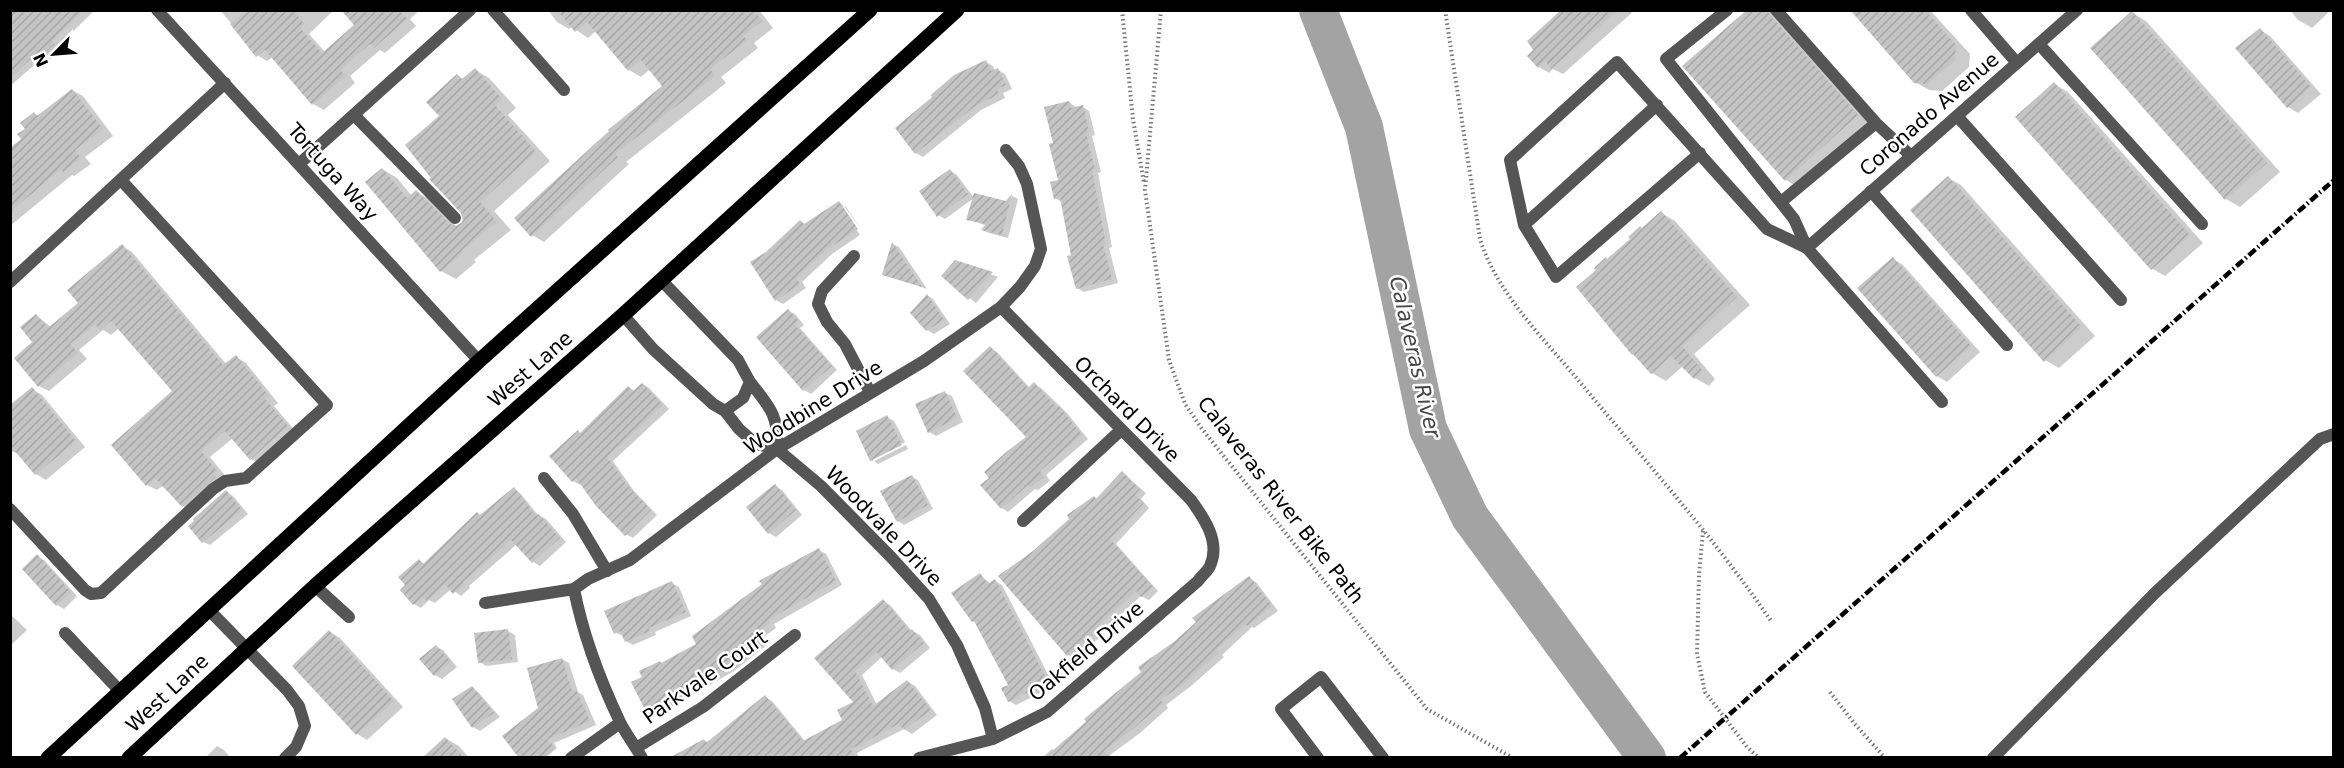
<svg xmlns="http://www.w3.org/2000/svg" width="2344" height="768" viewBox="0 0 2344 768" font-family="'DejaVu Sans',sans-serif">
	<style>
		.shadow { fill: #0003 }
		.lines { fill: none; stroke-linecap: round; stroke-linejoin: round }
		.river { stroke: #a3a3a3; stroke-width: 38 }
		.building { fill: url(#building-hatch) }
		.path { stroke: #777; stroke-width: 4; stroke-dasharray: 1.5 3; stroke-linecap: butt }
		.service { stroke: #555; stroke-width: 12 }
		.minor { stroke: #555; stroke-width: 12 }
		.primary { stroke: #000; stroke-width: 15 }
		.rail { stroke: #000; stroke-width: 4.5; stroke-dasharray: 9 3 1.5 3; stroke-linecap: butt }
		.labels { text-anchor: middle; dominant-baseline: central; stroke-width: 5; stroke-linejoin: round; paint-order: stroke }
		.street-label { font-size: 20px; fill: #000; stroke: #fff }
		.water-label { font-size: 21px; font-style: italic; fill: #444; stroke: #fff }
	</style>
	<defs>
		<pattern id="building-hatch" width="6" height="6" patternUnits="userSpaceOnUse" patternTransform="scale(1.5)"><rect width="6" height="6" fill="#c4c4c4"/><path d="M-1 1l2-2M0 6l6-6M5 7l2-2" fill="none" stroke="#a7a7a7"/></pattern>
	</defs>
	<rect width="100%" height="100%" fill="#fff"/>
	<path class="shadow" d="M10 10H95L58 46 61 49 44 65 38 62 10 86Z
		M220 10H334L309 34 325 52 356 25 343 10H420L410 19 416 26 385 53 380 50 350 76 355 83 324 110 313 104 273 57 267 61 257 55Z
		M548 10H759L773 28 754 43 758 48 721 77 726 83 626 162 629 164 544 242 532 235 665 87 650 69 641 77 629 70 596 31 588 38 572 27 569 29 557 22Z
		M1564 10H1635L1563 74 1553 69 1549 73 1539 67Z
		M1749 10H1778L1871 124 1799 188 1786 180Z
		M1852 10H1930L1970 54 1969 67 1942 91 1929 90 1915 82Z
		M2290 10H2331L2312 28 2298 20Z
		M2132 13 2146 21 2280 172 2240 207 2226 199 2092 48Z
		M2260 30 2270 36 2321 94 2298 113 2288 107Z
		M986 62 993 66 995 71 998 70 1005 74 1012 89 1003 93 1005 98 981 110 923 157 916 153 897 128Z
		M475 70 489 78 516 108 508 115 550 161 494 211 511 230 474 260 476 262 456 279 441 271 382 169 397 178 412 196 416 192 431 200 457 227 465 220 441 116 457 76 464 80Z
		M2054 84 2068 92 2203 243 2165 276 2151 268Z
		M72 90 83 96 113 136 85 157 91 164 74 176 72 175 10 226V150L23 139 34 114 39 116Z
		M1069 102 1077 108 1083 107 1089 111 1095 135 1092 136 1101 172 1098 173 1112 247 1109 248 1118 283 1084 292 1077 288 1062 202 1055 198 1060 181 1055 144Z
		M950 171 957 175 974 198 945 219 938 215Z
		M1948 178 1961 185 2095 336 2059 368 2045 360Z
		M1013 196 1018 199 1008 238 989 233 983 230 987 226 968 219 1006 203Z
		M839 203 846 207 864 233 844 206H841L860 235 832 254 802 282 806 288 783 304 776 300 767 253 800 221 806 225Z
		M1661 213 1675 221 1750 305 1694 354 1715 379 1709 386 1695 378 1683 366 1666 381 1652 373 1633 354 1578 287Z
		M893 244 899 247 927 289 884 274Z
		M122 246 132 252 227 365 236 357 246 363 278 403 274 406 297 433 261 465 251 459 233 438 210 457 226 477 193 511 183 506 164 485 157 490 147 485 174 392 119 328 111 335 103 330 79 350 87 359 49 391 39 386 34 342 37 316 51 327 80 303Z
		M1893 259 1903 265 1980 352 1947 382 1937 376Z
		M956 262 998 277 976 303 943 276Z
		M927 295 933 299 950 324 934 334 927 330 912 313Z
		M788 311 795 314 804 325 800 328 837 370 811 394 804 390Z
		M990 348 997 352 1030 388 1034 384 1041 388 1066 412 1088 439 1046 475 1050 481 1038 490 1035 489 1008 512 1002 508 1028 437Z
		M643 384 649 388 669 409 613 461 634 491 657 515 633 538 626 534 582 483 580 485 573 481 581 434 629 388 635 391Z
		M32 389 42 395 85 447 46 480 36 474 20 455 10 450V407Z
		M945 393 952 396 963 422 936 436 929 432Z
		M887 417 894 421 905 442 873 458V461L871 460Z
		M906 445 908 449 878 464 874 461Z
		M1122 473 1146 493 1141 499 1149 508 1116 544 1158 591 1149 600 1141 596 1098 636 1099 638 1075 659 1068 655 1034 552 1094 497 1098 499Z
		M912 477 918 480 933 509 904 525 898 521Z
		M775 486 782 490 802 515 776 537 769 533Z
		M514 489 520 493 538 515 546 519 566 542 540 566 533 562 517 544 469 586 470 588 461 596 451 589 435 603 429 600 421 608 414 604 402 591 419 561 425 564Z
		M226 492 233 496 248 514 210 545 203 542Z
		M819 550 826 554 842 585 774 624 776 628 762 638 767 645 734 671 684 700 654 715 647 711 644 677 662 664 698 645Z
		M37 556 44 560 77 596 64 609 57 605Z
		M980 575 991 584 995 581 1002 585 1054 686 1016 705 1009 701 1010 686 978 624 973 621Z
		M1249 578 1256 582 1278 611 1254 628 1252 627 1222 655 1224 657 1191 686 1166 705 1168 708 1140 733 1110 755 1112 758H1042L1052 749 1054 750Z
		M672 583 679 587 691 616 655 632 656 635 633 645 626 641 624 636 616 633Z
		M883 601 890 605 912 631 920 635 930 648 900 673 893 669 883 656 862 675 877 705 907 681 915 686 937 715 912 734 904 729 857 753 859 758H677L704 740 709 743 765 697 772 701 805 741 844 720 856 702 816 658Z
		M10 614 27 630 10 646Z
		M508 631 515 635 518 662 486 666 480 662Z
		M330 632 340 638 403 707 367 740 357 734Z
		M436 647 443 650 457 667 442 679 435 675 421 659Z
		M562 659 569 663 578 692 583 695 596 725 554 743 557 748 545 758H521Z
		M472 688 478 692 500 717 480 731 473 727Z
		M445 738 459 746 469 758H424Z
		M217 746 224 750 231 758H205Z"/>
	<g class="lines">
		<path class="river" d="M1318 10 1364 127 1428 429 1470 517 1647 758"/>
	</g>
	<path class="building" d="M10 10H84L52 41 55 44 36 62 32 58 10 78Z
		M248 10H293L304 24 300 28 322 53 354 25 341 10H399L407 19 374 48 370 44 340 70 346 76 312 105 265 50 256 57 230 24Z
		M557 10H754L762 21 743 36 747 40 710 69 715 76 615 154 618 157 531 237 514 218 609 131 608 130 662 86 641 60 628 71 587 22 575 32Z
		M1561 10H1618L1551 69 1545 61 1538 68 1527 56 1533 50 1527 41Z
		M1747 10H1768L1770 15 1858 115 1785 181 1682 66Z
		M1850 10H1925L1956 45 1955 60 1928 84 1914 83Z
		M2132 11 2267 163 2225 200 2090 48Z
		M2260 28 2311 87 2287 108 2235 48Z
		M986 60 991 71 998 68 1006 85 997 89 999 94 974 107 915 154 895 128 932 97 931 95 954 75Z
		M475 68 502 99 495 105 536 152 480 202 497 222 461 251 462 253 440 272 365 182 382 168 407 198 416 190 450 224 456 226 461 223 463 220 461 213 429 179 431 178 405 145 439 116 426 102 457 74 462 79Z
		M2054 82 2190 235 2151 270 2015 117Z
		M72 89 103 129 75 150 81 158 63 172 61 169 10 212V148L21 139 17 134 25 129 20 123 34 112 37 116Z
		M1069 101 1071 108 1083 105 1089 132 1086 133 1095 169 1092 170 1106 244H1103L1112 279 1076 289 1067 256 1071 255 1060 198 1054 199 1050 182 1058 180 1049 144 1053 143 1044 107Z
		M950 169 968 194 937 217 919 191Z
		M1948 176 2082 327 2044 362 1910 210Z
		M974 193 1006 201 1012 194 1002 235 981 230 986 224 966 220Z
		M839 201 858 229 825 251 796 278 800 284 775 301 750 262 766 252 800 220 804 224Z
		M1661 211 1737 297 1682 346 1703 371 1694 379 1671 356 1651 374 1633 354 1632 355 1576 287 1596 270 1594 268 1606 257 1607 259 1630 239 1628 237 1640 226 1642 228Z
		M892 242 922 287 882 275Z
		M122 244 223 365 236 355 269 396 265 399 288 426 250 460 225 431 201 451 217 471 213 474 216 477 182 507 155 478 146 486 111 445 172 391 111 321 100 330 95 324 70 344 78 353 38 387 14 358 32 342 20 327 36 314 48 328 78 303 67 290Z
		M1893 257 1971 346 1936 377 1857 288Z
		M955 260 993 272 968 300 941 276Z
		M927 294 944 320 926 331 910 313Z
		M788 309 798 320 794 324 832 366 803 391 756 337Z
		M990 346 1028 388 1034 382 1057 408 1059 406 1082 435 1040 471 1044 477 1030 487 1028 485 1001 509 980 485 989 478 984 472 1005 453 1026 437 963 371Z
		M642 383 663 405 607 457 627 485 651 510 625 536 596 506 576 478 572 482 549 456 578 430 580 433 628 386 633 391Z
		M32 387 76 441 35 475 10 445V405Z
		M945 391 957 418 928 433 915 404Z
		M887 415 902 445 870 461 856 431Z
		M1122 471 1140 489 1135 495 1144 503 1110 539 1153 587 1141 597 1136 591 1092 632 1093 634 1067 656 998 576 1033 551 1069 519 1067 515 1094 496 1096 499Z
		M912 475 928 505 897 522 880 491Z
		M775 484 796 510 768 534 746 507Z
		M514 487 536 516 539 514 560 538 532 563 511 540 463 582 464 584 453 594 445 584 427 601 423 597 413 605 400 590 405 585 398 577 419 559 423 564 477 512 480 515Z
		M226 490 242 510 202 543 188 526 194 521 193 519Z
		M819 548 836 581 768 620 770 623 756 634 761 641 727 668 677 697 646 712 631 682 642 677 639 671 660 661 661 663 696 644 692 636 762 584 759 581Z
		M37 554 71 592 56 606 22 569Z
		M980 573 988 584 995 579 1048 682 1008 702 1001 688 1008 685 999 668 974 621 972 622 951 593Z
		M1249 576 1272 606 1247 626 1245 624 1216 650 1218 653 1185 683 1160 700 1163 703 1133 729 1104 751 1110 758H1044L1086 722 1084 719 1141 672 1138 667 1175 641 1196 622 1192 618Z
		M672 581 686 612 649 628 650 631 625 642 620 631 614 634 604 611Z
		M883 599 910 631 912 629 924 643 892 670 877 652 855 671 873 706 907 680 931 710 904 730 899 724 851 749 855 758H669L704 739 706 743 765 695 803 741 842 720 837 710 853 702 814 658Z
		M508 629 512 659 478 663 474 633Z
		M329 630 394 701 356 735 292 666Z
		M436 645 451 662 434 676 419 659Z
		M562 658 572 691 576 690 590 721 548 739 555 748 543 758H519L502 736 538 708 527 668Z
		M472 686 494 713 472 728 452 699Z
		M445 737 464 758H422Z"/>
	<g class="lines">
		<path class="path" d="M1122 10 1133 119 1144 183
			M1161 10 1145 190 1169 360 1185 404 1202 429 1427 709 1513 758
			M1445 10 1480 239C1496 292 1544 339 1579 381 1644 460 1713 536 1771 621
			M1703 531 1699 575 1697 654 1705 692 1747 747 1759 758
			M1830 692 1854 723 1885 758"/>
		<path class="service" d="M1727 10 1666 59 1794 219 1807 248 1942 402
			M1776 10 1876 123 1911 156
			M1971 10 2017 63
			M2039 44 2202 224
			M354 115 455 218
			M1957 116 2121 300
			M1700 153 1556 277 1524 225 1510 160 1617 62 1767 229 1807 248
			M1871 191 2007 345
			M1781 202 1876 123
			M1524 225 1657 105
			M315 586 349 617
			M208 609 287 690 299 706 305 726 296 747 285 758
			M65 633 119 690
			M1318 758 1281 709 1321 677 1383 758"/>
		<path class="minor" d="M157 10 479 361
			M493 10 564 90
			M299 164 470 10
			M1807 248 2077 10
			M854 256 822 291 818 304 827 322 845 344 870 392
			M10 282 225 83
			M623 315 653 349 713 404 725 411 743 398 750 382 738 360 661 280
			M750 382C770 407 779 416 777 449
			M725 411 739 429 756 444 777 449 821 486 891 557 929 599 957 645 985 708 993 739
			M544 478 573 514 607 571
			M10 509 85 590 91 594 101 593 213 489 225 481 246 478 327 405 121 180
			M1023 521 1121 430
			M574 589C583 635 600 680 620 722 626 734 635 746 642 758
			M485 603 574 589 588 579 630 560 777 449 924 361 1001 307 1020 287 1035 266 1041 249 1027 184 1019 166 1006 150
			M636 748 703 707 795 635
			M571 758 620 723
			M919 758 993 739 1047 712 1198 581C1201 576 1208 571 1210 566 1221 542 1204 518 1191 500L1001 307
			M1993 758 2155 593 2320 439 2334 434"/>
		<path class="primary" d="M48 758 479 361 870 10
			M129 758 315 586 623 315 957 10"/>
		<path class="rail" d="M1680 758 2334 180"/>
	</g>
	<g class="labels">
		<g class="street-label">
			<text transform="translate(1929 114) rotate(-41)">Coronado Avenue</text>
			<text transform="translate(333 172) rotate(48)">Tortuga Way</text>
			<text transform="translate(530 369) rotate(-41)">West Lane</text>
			<text transform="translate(813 407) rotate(-32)">Woodbine Drive</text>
			<text transform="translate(1127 409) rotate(45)">Orchard Drive</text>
			<text transform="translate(1281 500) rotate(52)">Calaveras River Bike Path</text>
			<text transform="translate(884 526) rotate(46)">Woodvale Drive</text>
			<text transform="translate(1086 651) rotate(-40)">Oakfield Drive</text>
			<text transform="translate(705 677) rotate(-35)">Parkvale Court</text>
			<text transform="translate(167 693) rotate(-43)">West Lane</text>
		</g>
		<g class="water-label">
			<text transform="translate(1415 357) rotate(77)">Calaveras River</text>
		</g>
	</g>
	<rect width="2344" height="768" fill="none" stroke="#000000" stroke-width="24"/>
	<g transform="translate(54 54) rotate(245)" stroke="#ffffff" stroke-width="4.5" paint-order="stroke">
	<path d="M0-4.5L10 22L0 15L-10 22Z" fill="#000000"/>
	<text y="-9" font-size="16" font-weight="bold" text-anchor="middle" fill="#000000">N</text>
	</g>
</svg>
